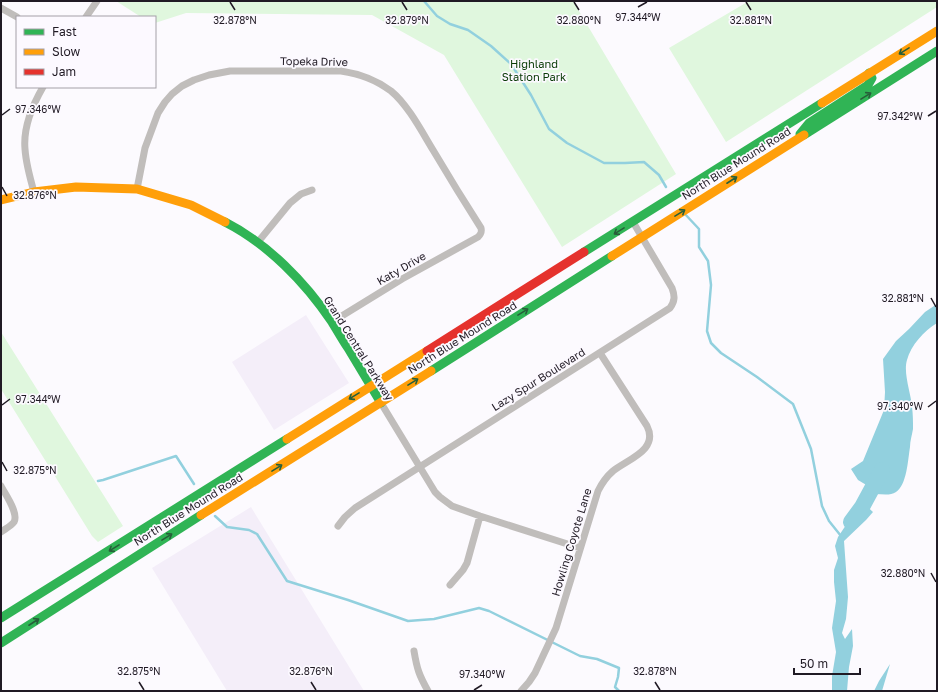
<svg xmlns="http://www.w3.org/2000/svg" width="938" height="692" viewBox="0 0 938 692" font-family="'Golos Text',sans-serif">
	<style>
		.commercial { fill: #f4eef9 }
		.green { fill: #e0f7de }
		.water { fill: #92d0de }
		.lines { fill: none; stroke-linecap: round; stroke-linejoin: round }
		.stream { stroke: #92d0de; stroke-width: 2.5 }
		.river { stroke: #92d0de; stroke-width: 16 }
		.street { stroke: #c0bdbb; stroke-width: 7 }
		.fast { stroke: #30b455; stroke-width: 9 }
		.slow { stroke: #ff9f0a; stroke-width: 9 }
		.jam { stroke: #e5322d; stroke-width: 9 }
		.oneway { stroke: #275f3a }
		.ticks { fill: none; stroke: #201a24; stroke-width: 1.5 }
		.labels { text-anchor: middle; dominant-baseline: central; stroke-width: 3.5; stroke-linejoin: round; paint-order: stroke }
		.street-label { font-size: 11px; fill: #201a24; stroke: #fcf9ff }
		.park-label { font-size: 11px; fill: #083a05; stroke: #fcf9ff }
		.ticks-label { font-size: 10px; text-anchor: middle; fill: #201a24; stroke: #fcf9ff; stroke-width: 3.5; stroke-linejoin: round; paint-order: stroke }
	</style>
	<rect width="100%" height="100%" fill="#fcfafe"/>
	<path class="commercial" d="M306 315 349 383 274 430 232 362Z
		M251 507 364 691H227L152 568Z"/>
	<path class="green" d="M116 1H573L676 174 562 247 444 55 372 15 186 13 155 23V17H141Z
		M749 1H937V7L726 142 669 48Z
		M1 332 123 526 98 542 92 536 1 389Z"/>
	<path class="water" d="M937 304V323C924 331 911 345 907 360 903 373 911 393 912 407 913 414 913 422 913 429 912 435 910 441 910 447 908 459 907 485 896 492 890 496 882 494 875 494L868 486 858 480 851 469 863 461 884 410 885 392 883 359 896 341 909 329 925 312Z
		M861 501 873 512 866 520 844 541 848 597 846 619 842 633 845 639 852 629 853 646 849 667 847 691H832V676L836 652 832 628 836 601 834 582V570L838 558 835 546 838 537 846 525 848 516 853 508Z
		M890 664 882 691H874L879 681Z"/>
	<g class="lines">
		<path class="stream" d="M424 1 437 16 450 24 468 30 491 46 511 64 531 95 549 129 567 143 604 163H625L644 162 659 175 666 187
			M684 213 699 229V247L708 261 711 285 707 331 711 343 721 353 757 377 793 404 811 449 822 506 829 521 841 536
			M98 481 103 480 176 456 194 484
			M215 516 227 527 249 530 257 534 287 581 348 600 408 621 434 619 479 608 489 611 580 656 597 659 619 668 618 677 615 687 619 691"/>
		<path class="river" d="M851 522 862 507 882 470"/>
		<path class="street" d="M1 8 17 17
			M86 17 97 1
			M137 189 145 148 158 113 165 102 172 94 182 86 194 80 209 75 230 71H341C360 74 375 79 391 91 408 105 422 132 433 150 449 177 465 203 481 228 482 232 481 234 478 237L402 279 332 322
			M34 192C30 178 26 164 25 149 23 127 32 106 43 87
			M258 242 290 203 301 194 312 190
			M381 403 435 492 440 497 452 506 480 516 580 548
			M1 486C5 494 19 513 14 522 11 526 5 529 1 532
			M338 526 345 517 355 508 670 308C675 301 675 296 672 288L633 222
			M450 585 463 570 467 563 480 516
			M414 651C417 669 419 675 428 691
			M521 691 529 682 535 673 556 628 598 491C602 483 606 477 613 471 628 459 659 450 647 426L600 353"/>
		<path class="fast" d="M800 134 809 123 868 85 872 78 869 73
			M804 135 937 51
			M225 222C268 244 305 282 332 322 337 330 342 339 348 348 359 366 370 385 381 403
			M584 252 822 103
			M431 371 612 256
			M1 618 287 439
			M1 643 201 515"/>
		<path class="slow" d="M822 103 937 31
			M1 200 34 192 76 187 137 189 191 205 225 222
			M612 256 804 135
			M287 439 427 351
			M201 515 431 371"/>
		<path class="jam" d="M427 351 584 252"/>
	</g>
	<defs><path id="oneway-shaft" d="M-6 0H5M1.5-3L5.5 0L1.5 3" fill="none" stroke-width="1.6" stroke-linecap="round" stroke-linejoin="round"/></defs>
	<g class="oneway">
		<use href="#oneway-shaft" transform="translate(904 51) rotate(148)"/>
		<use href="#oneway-shaft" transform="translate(866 96) rotate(-32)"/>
		<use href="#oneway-shaft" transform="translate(732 180) rotate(-33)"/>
		<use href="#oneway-shaft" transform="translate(680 213) rotate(-32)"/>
		<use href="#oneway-shaft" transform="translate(619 231) rotate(148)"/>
		<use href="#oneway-shaft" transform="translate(523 312) rotate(-32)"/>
		<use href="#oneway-shaft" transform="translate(413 382) rotate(-32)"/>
		<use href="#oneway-shaft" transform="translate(354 396) rotate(148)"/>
		<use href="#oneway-shaft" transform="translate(277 468) rotate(-32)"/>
		<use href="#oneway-shaft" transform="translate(167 537) rotate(-32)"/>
		<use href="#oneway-shaft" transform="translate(114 548) rotate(148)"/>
		<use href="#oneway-shaft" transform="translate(34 622) rotate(-33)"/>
	</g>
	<path class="ticks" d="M230 2 235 10M402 2 407 10M574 2 579 10M746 2 751 10M638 7 647 2M2 115 10 109M928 116 936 111M2 187 7 196M931 298 936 307M2 405 10 399M928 407 936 401M2 462 7 471M931 573 936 582M139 682 144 690M311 682 316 690M655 682 660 690M474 690 482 685"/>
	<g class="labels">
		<g class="street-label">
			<text transform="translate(314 61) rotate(1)">Topeka Drive</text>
			<text transform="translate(736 163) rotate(-32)">North Blue Mound Road</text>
			<text transform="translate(401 268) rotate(-30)">Katy Drive</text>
			<text transform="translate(462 337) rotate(-32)">North Blue Mound Road</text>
			<text transform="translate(359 348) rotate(58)">Grand Central Parkway</text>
			<text transform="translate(538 379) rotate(-32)">Lazy Spur Boulevard</text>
			<text transform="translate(188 509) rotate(-32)">North Blue Mound Road</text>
			<text transform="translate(571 542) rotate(-73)">Howling Coyote Lane</text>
		</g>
		<g class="park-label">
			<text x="534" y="63">Highland<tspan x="534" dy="13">Station Park</tspan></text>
		</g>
	</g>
	<g class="ticks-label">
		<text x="638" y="21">97.344°W</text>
		<text x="235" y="24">32.878°N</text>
		<text x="407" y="24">32.879°N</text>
		<text x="579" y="24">32.880°N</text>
		<text x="751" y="24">32.881°N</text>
		<text x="38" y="113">97.346°W</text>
		<text x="900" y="120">97.342°W</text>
		<text x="35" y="199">32.876°N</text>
		<text x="903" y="302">32.881°N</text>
		<text x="38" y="403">97.344°W</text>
		<text x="900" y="410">97.340°W</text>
		<text x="35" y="474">32.875°N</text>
		<text x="903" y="577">32.880°N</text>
		<text x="139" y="675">32.875°N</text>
		<text x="311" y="675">32.876°N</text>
		<text x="655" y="675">32.878°N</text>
		<text x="482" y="678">97.340°W</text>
	</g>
	<rect width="938" height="692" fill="none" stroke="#201a24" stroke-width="4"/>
	<rect x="16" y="16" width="140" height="72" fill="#fcf9ff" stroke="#a4a0a7"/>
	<rect x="24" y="29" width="20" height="6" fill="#30b455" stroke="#a4a0a7"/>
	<text x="52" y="36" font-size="12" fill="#201a24">Fast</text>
	<rect x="24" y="49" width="20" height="6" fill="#ff9f0a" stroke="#a4a0a7"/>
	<text x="52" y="56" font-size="12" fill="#201a24">Slow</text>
	<rect x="24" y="69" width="20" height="6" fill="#e5322d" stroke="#a4a0a7"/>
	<text x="52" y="76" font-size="12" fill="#201a24">Jam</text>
	<path d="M794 668v6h66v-6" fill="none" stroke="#201a24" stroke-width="2"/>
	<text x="800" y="668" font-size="12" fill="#201a24" stroke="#fcf9ff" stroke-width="3" paint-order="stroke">50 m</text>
</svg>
